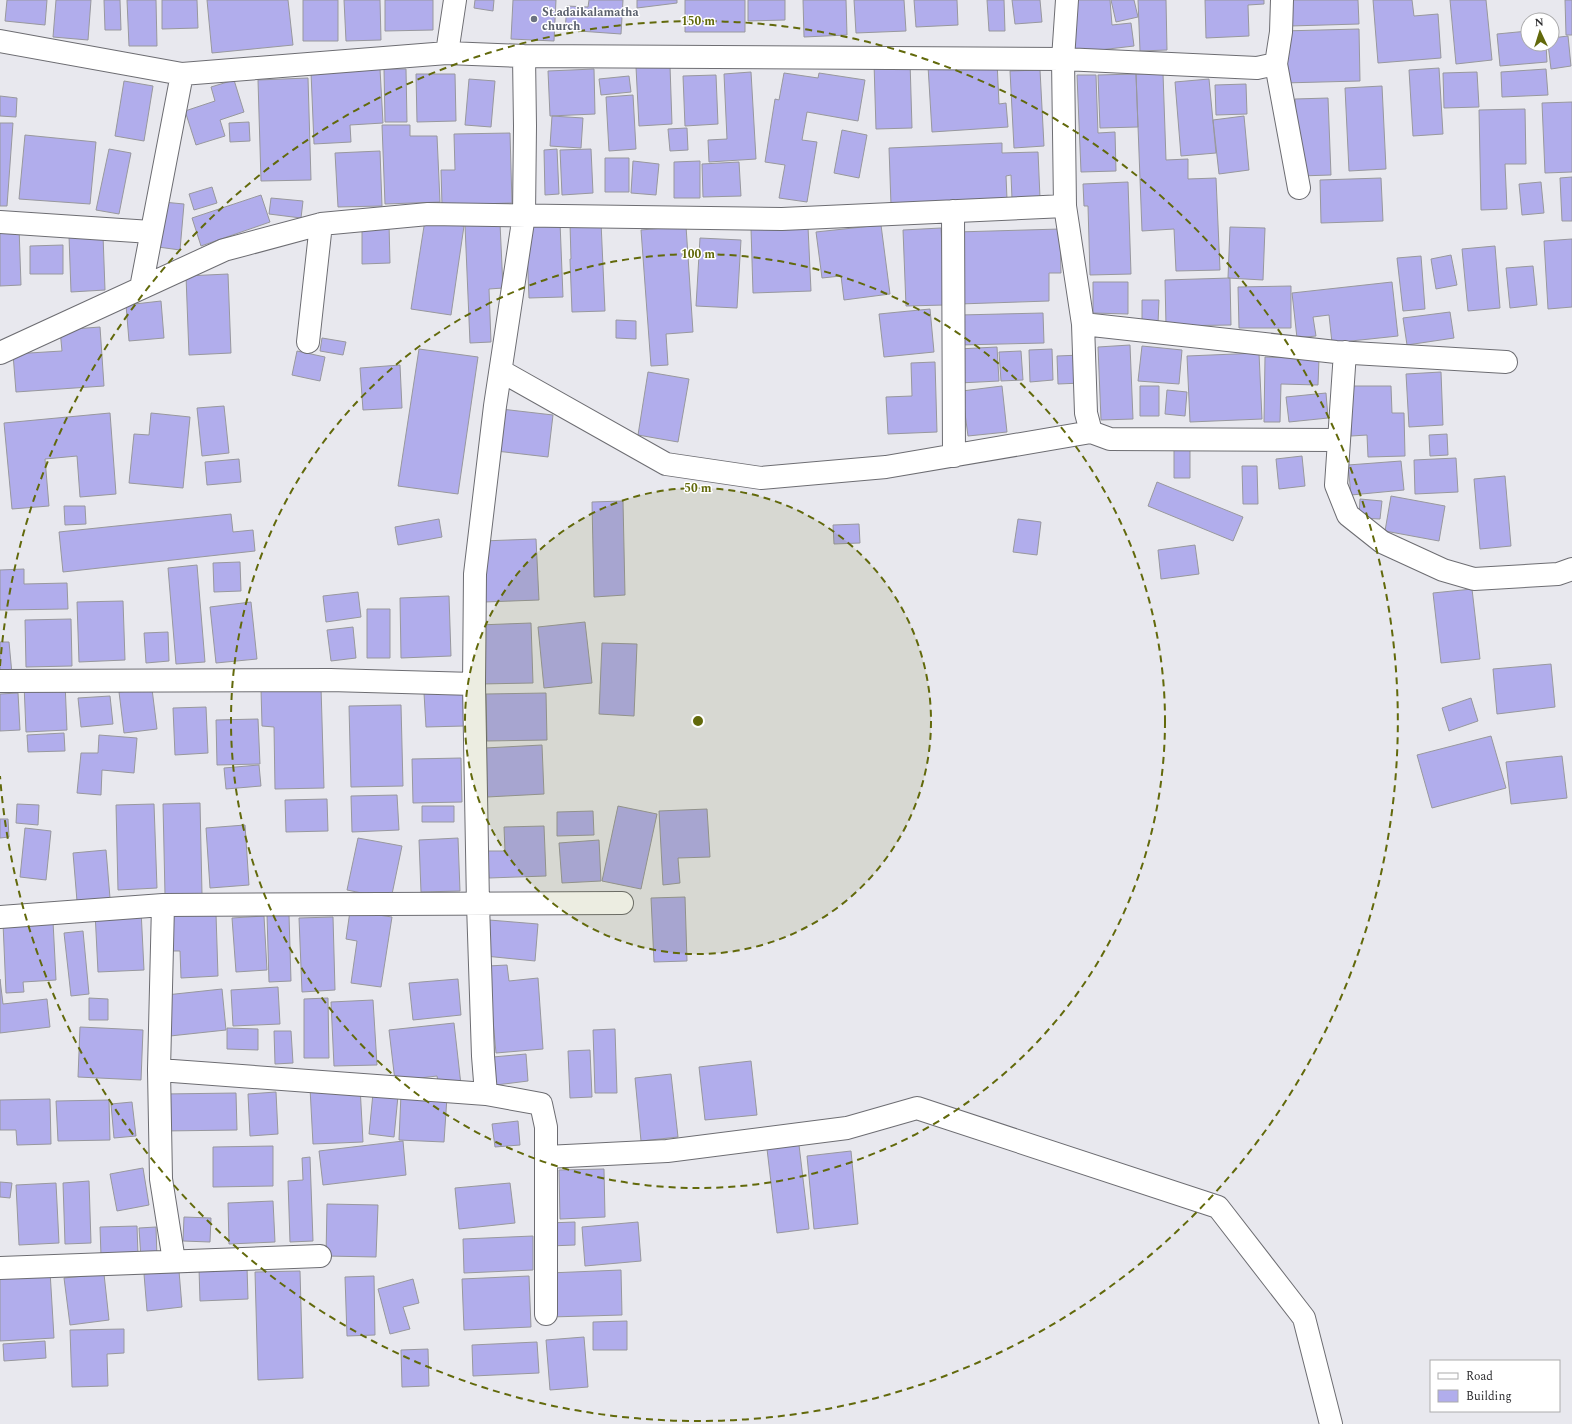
<svg xmlns="http://www.w3.org/2000/svg" width="1572" height="1424" viewBox="0 0 1572 1424" font-family="Spectral,serif">
	<style>
		.building { fill: #b1adec; stroke: #98989d }
		.lines { fill: none; stroke-linecap: round; stroke-linejoin: round }
		.minor-casing { stroke: #6d6d72; stroke-width: 24 }
		.minor { stroke: #fff; stroke-width: 22 }
		.ring { fill: none; stroke: #62690b; stroke-width: 2; stroke-dasharray: 7 5 }
		.worship-dot { fill: #6b7280; stroke: #fff; stroke-width: 1.5 }
		.labels { text-anchor: middle; dominant-baseline: central; stroke-width: 3; stroke-linejoin: round; paint-order: stroke }
		.worship-label { font-size: 12px; font-weight: bold; fill: #5b616d; stroke: #fff; text-anchor: start }
		.centre { fill: #62690b; stroke: #fff; stroke-width: 2 }
		.ring-label { font-size: 12px; text-anchor: middle; font-weight: bold; fill: #62690b; stroke: #fff; stroke-width: 3; stroke-linejoin: round; paint-order: stroke }
	</style>
	<rect width="100%" height="100%" fill="#e8e8ee"/>
	<path class="building" d="M7 0H47L45 25 5 21Z
		M56 0H91L88 40 53 37Z
		M104 0H120L121 30H105Z
		M127 0H156L157 46H129Z
		M162 0H197L198 28 162 29Z
		M207 0H288L293 45 212 53Z
		M303 0H338V41H303Z
		M344 0H380L381 40 346 41Z
		M385 0H433V30L385 31Z
		M475 0H494L493 11 474 8Z
		M513 0H556L554 41 511 39Z
		M589 0H623L621 34 565 30 567 6 588 7Z
		M637 0H677V3L637 8Z
		M685 0H745V32H685Z
		M748 0H785V20L748 21Z
		M803 0H846L847 35 804 37Z
		M854 0H904L906 31 856 33Z
		M914 0H957L958 25 916 27Z
		M987 0H1004L1005 31H989Z
		M1012 0H1040L1042 22 1015 24Z
		M1068 0H1110L1112 25 1131 23 1134 46 1074 53Z
		M1111 0H1134L1138 17 1116 22Z
		M1138 0H1166L1167 50 1140 51Z
		M1205 0H1264V4L1248 5 1249 36 1206 38Z
		M1289 0H1358L1359 24 1290 26Z
		M1373 0H1412L1414 16 1438 14 1441 58 1378 63Z
		M1450 0H1486L1492 60 1456 64Z
		M1565 0H1572V35H1566Z
		M1359 29 1360 81 1283 83 1282 31Z
		M1528 31V44H1546L1547 62 1500 66 1497 34Z
		M1568 36 1571 66 1551 69 1548 44H1552V38Z
		M910 61 912 128 876 129 874 63Z
		M997 61 999 104 1006 103 1008 127 932 132 928 66Z
		M670 66 672 124 639 126 636 67Z
		M1439 68 1443 134 1413 136 1409 70Z
		M380 69 383 123 350 125 351 142 314 144 311 72Z
		M384 69H406L407 122H385Z
		M594 69 595 114 550 116 548 71Z
		M1546 69 1548 95 1502 97 1501 72Z
		M1040 70 1044 146 1014 148 1010 71Z
		M751 72 756 159 709 162 708 140 727 139 724 74Z
		M1477 72 1479 107 1444 108 1443 73Z
		M784 73 818 78 819 73 865 80 858 121 807 112 802 140 817 142 807 202 779 198 785 165 765 162 775 99 779 100Z
		M1163 73 1166 160 1188 159V179L1216 178 1220 270 1176 271 1174 229 1142 231 1136 74Z
		M416 74H455L456 121 417 122Z
		M1136 74 1138 127 1100 128 1098 75Z
		M716 75 718 124 685 126 683 76Z
		M1077 75H1096L1098 133 1115 132 1116 171 1081 172Z
		M629 76 631 92 601 95 599 79Z
		M308 78 311 180 261 181 258 80Z
		M469 79 495 81 491 127 465 125Z
		M1209 79 1216 153 1181 156 1175 82Z
		M234 80 244 112 220 120 225 136 196 145 185 111 215 101 211 87Z
		M124 81 153 86 144 141 115 136Z
		M1246 84 1247 114 1216 115 1215 85Z
		M1382 86 1386 169 1349 171 1345 88Z
		M633 95 636 149 609 151 606 97Z
		M0 96 17 98 16 117 0 116Z
		M1328 98 1331 175 1299 176 1295 99Z
		M1572 102V172L1545 173 1542 103Z
		M1525 109 1526 164H1505L1507 209 1481 210 1479 110Z
		M552 116 583 118 581 148 550 146Z
		M1244 116 1249 170 1219 174 1213 120Z
		M249 122 250 141 230 142 229 123Z
		M0 123H13L7 206H0Z
		M382 125H410V136H437L440 202 385 204Z
		M687 128 688 150 670 151 668 129Z
		M842 130 867 135 859 178 834 173Z
		M510 133 512 203 442 205 441 170H455L454 134Z
		M25 135 96 142 90 204 19 199Z
		M1002 143V153L1038 152 1040 198 1012 199 1011 175 1006 176 1007 199 891 205 889 148Z
		M109 149 131 153 119 214 96 210Z
		M557 149 559 194 545 195 544 150Z
		M591 149 593 193 562 195 560 150Z
		M380 151 382 206 338 207 335 153Z
		M605 158H629V192H605Z
		M633 161 659 164 656 195 631 193Z
		M700 161V198H674V162Z
		M739 162 741 196 703 197 702 164Z
		M1572 177V221H1562L1560 178Z
		M1381 178 1383 221 1321 223 1320 180Z
		M1128 182 1131 274 1090 275 1088 206H1084L1083 184Z
		M1541 182 1544 213 1522 215 1519 184Z
		M212 187 217 203 194 210 189 194Z
		M261 195 270 222 201 246 192 218Z
		M271 198 303 201 301 218 269 214Z
		M163 202 184 204 180 250 158 247Z
		M425 220 464 226 451 315 411 309Z
		M560 222 563 297 529 298 526 224Z
		M601 222 605 311 572 312 570 259H571L570 224Z
		M500 223 503 288 489 289 491 342 470 343 465 225Z
		M389 224 390 263 362 264V225Z
		M881 225 890 294 844 300 841 276 822 278 816 232Z
		M686 226 693 332 666 334 668 365 651 366 641 230Z
		M19 227 21 285 0 286V228Z
		M808 227 811 291 753 293 751 229Z
		M1230 227 1265 228 1263 280 1228 278Z
		M941 228 945 305 906 306 903 230Z
		M1060 229 1061 273H1049V301L959 304 957 232Z
		M103 235 105 290 71 292 69 236Z
		M700 238 741 240 737 308 696 306Z
		M1572 239V307L1548 309 1544 241Z
		M63 245V274H30V246Z
		M1495 246 1500 308 1468 311 1462 249Z
		M1451 255 1457 285 1436 289 1431 259Z
		M1421 256 1425 309 1403 311 1397 258Z
		M1533 266 1537 305 1510 308 1506 268Z
		M228 274 231 353 189 355 186 276Z
		M1230 278 1231 325 1166 326 1165 280Z
		M1093 282H1128V314L1093 313Z
		M1392 282 1398 336 1332 343 1329 315 1313 317 1316 336 1297 338 1292 293Z
		M1291 286V328H1239L1238 287Z
		M1142 300H1159L1158 324H1142Z
		M161 301 164 338 129 341 126 305Z
		M930 309 934 352 884 357 879 314Z
		M1450 312 1454 338 1407 345 1403 318Z
		M1043 313 1044 343 960 345V315Z
		M616 320 636 321V339L616 338Z
		M100 327 104 386 16 392 13 354 62 351 60 330Z
		M322 338 346 342 343 355 320 351Z
		M1130 345 1133 419 1101 420 1098 347Z
		M1142 346 1182 350 1179 384 1138 381Z
		M997 347 999 381 959 383 958 349Z
		M419 349 478 357 458 494 398 486Z
		M1052 349 1053 380 1030 382 1029 350Z
		M297 351 325 357 320 381 292 375Z
		M1021 351 1023 380 1001 381 999 352Z
		M1259 353 1262 419 1190 422 1187 356Z
		M1081 355 1082 383 1058 384 1057 356Z
		M1265 357 1319 359 1318 385 1281 384 1280 422H1264Z
		M935 362 937 432 888 434 886 397 912 396 911 363Z
		M400 365 402 408 363 410 360 368Z
		M648 372 689 379 678 442 638 435Z
		M1441 372 1443 425 1409 427 1406 374Z
		M1002 386 1007 432 968 436 962 391Z
		M1140 386H1159V416H1140Z
		M1350 386H1391L1392 413H1404L1405 456 1368 457 1367 435 1351 436Z
		M1167 390 1187 392 1185 416 1165 414Z
		M1326 393 1328 418 1289 422 1286 397Z
		M224 406 229 453 202 456 197 408Z
		M501 409 553 415 548 457 496 451Z
		M110 413 116 494 80 497 77 456 45 459 49 506 12 509 4 423Z
		M151 413 190 417 183 488 129 483 134 434 149 435Z
		M1447 434 1448 455 1430 456 1429 435Z
		M1174 450H1190V478H1174Z
		M1302 456 1305 486 1279 489 1276 459Z
		M1456 458 1458 492 1415 494 1414 460Z
		M239 459 241 482 207 485 205 462Z
		M1401 461 1404 490 1351 495 1348 465Z
		M1242 466H1257L1258 504H1243Z
		M1505 476 1511 546 1480 549 1474 479Z
		M1157 482 1243 517 1233 541 1148 506Z
		M1391 496 1445 506 1439 541 1385 531Z
		M1360 499 1382 501 1380 519 1359 518Z
		M623 501 625 595 594 597 592 502Z
		M64 506H85L86 524 65 525Z
		M231 514 233 532 253 530 255 551 63 572 59 532Z
		M439 519 442 537 398 545 395 527Z
		M1018 519 1041 522 1037 555 1013 552Z
		M859 524 860 543 834 544 833 525Z
		M536 539 539 600 484 602 482 541Z
		M1195 545 1199 574 1161 579 1158 550Z
		M240 562 241 591 214 592 213 563Z
		M197 565 205 662 176 664 168 568Z
		M24 569V584L67 583 68 609 0 610V570Z
		M1472 589 1480 659 1441 663 1433 593Z
		M358 592 361 617 326 622 323 596Z
		M449 596 451 656 401 658 400 598Z
		M123 601 125 660 79 662 77 602Z
		M251 602 257 659 216 663 210 607Z
		M367 609H390V658H367Z
		M71 619 72 666 26 667 25 620Z
		M585 622 592 683 544 688 538 627Z
		M531 623 533 683 480 684 478 625Z
		M353 627 356 658 331 661 327 630Z
		M168 632 169 661 146 663 144 633Z
		M0 642H9L12 674 0 675Z
		M602 643 637 644 634 716 599 714Z
		M1551 664 1555 707 1497 714 1493 669Z
		M65 682 67 730 26 732 24 684Z
		M321 687 324 788 275 789 274 727 262 726 261 689Z
		M152 689 157 729 124 733 119 692Z
		M463 691 464 726 426 727 424 693Z
		M18 693 20 730 0 731V694Z
		M546 693 547 740 487 741 486 694Z
		M110 696 113 724 81 727 78 698Z
		M1471 698 1478 721 1449 731 1442 708Z
		M401 705 403 786 351 787 349 706Z
		M206 707 208 753 175 755 173 708Z
		M258 719 260 764 217 765 216 720Z
		M64 733 65 751 28 752 27 735Z
		M99 735 137 738 134 773 102 770 101 795 77 793 81 753H98Z
		M1491 736 1506 788 1432 808 1417 755Z
		M542 745 544 794 487 797 485 748Z
		M1562 756 1567 798 1511 804 1506 762Z
		M461 758 462 802 413 803 412 759Z
		M259 765 261 786 226 789 224 768Z
		M397 795 399 830 352 832 351 796Z
		M327 799 328 831 286 832 285 800Z
		M200 803 202 894 165 895 163 804Z
		M17 804 39 805 38 825 16 823Z
		M154 804 157 888 118 890 116 805Z
		M422 806H454V822H422Z
		M618 806 657 814 641 889 602 881Z
		M707 809 710 857 678 858 680 883 663 885 659 811Z
		M593 811 594 835 557 836V812Z
		M0 819H8L9 837 0 838Z
		M245 825 249 885 210 888 206 828Z
		M544 826 546 876 489 878 487 851H505L504 827Z
		M25 828 51 831 46 880 20 877Z
		M358 838 402 846 391 899 347 890Z
		M458 838 460 891 421 892 419 840Z
		M599 840 601 881 562 883 559 843Z
		M106 850 110 898 77 901 73 853Z
		M685 897 687 961 654 962 651 898Z
		M141 910 144 970 98 972 95 912Z
		M350 911 392 917 381 987 351 983 357 941 346 939Z
		M216 914 218 976 181 978 180 951H168L166 916Z
		M267 915H289L291 981 269 982Z
		M264 916 267 970 236 972 232 918Z
		M333 917 335 990 302 992 299 918Z
		M489 920 538 924 535 961 485 956Z
		M53 921 56 980 23 982 24 992 6 993 3 923Z
		M83 931 89 994 71 996 64 933Z
		M507 965 509 981 538 978 543 1049 496 1053 488 966Z
		M0 979 3 1004 47 999 50 1027 0 1033Z
		M458 979 461 1015 413 1020 409 983Z
		M278 987 280 1024 233 1026 231 990Z
		M222 989 226 1030 170 1036 166 995Z
		M89 998 108 999V1020H89Z
		M328 998 329 1058H304V999Z
		M373 1000 377 1065 334 1066 331 1002Z
		M454 1023 461 1085 439 1087 437 1076 395 1081 389 1030Z
		M80 1027 143 1030 141 1080 78 1077Z
		M227 1028 258 1029V1050L227 1049Z
		M615 1029 617 1093H595L593 1030Z
		M274 1031H291L293 1063 275 1064Z
		M590 1050 592 1097 570 1098 568 1051Z
		M526 1054 528 1081 496 1085 493 1057Z
		M751 1061 757 1115 705 1120 699 1067Z
		M671 1074 678 1137 641 1141 635 1078Z
		M360 1086 363 1142 313 1144 310 1088Z
		M276 1092 278 1134 250 1136 248 1094Z
		M236 1093 237 1130 164 1131V1094Z
		M373 1093 398 1096 394 1137 369 1134Z
		M401 1094 447 1097 444 1142 399 1140Z
		M50 1099 51 1144 17 1145 16 1130H0V1100Z
		M109 1100 110 1140 58 1141 56 1101Z
		M132 1102 136 1136 114 1138 111 1104Z
		M518 1121 520 1145 495 1147 492 1124Z
		M403 1141 406 1175 323 1185 319 1151Z
		M799 1145 809 1229 777 1233 767 1149Z
		M273 1146V1186L213 1187V1147Z
		M851 1151 858 1224 814 1229 807 1156Z
		M310 1157 313 1241 290 1242 288 1181 303 1180 302 1158Z
		M143 1168 149 1205 117 1211 110 1174Z
		M604 1169 605 1217 560 1219 559 1170Z
		M89 1181 91 1243 65 1244 63 1183Z
		M0 1182 12 1183 10 1198 0 1197Z
		M56 1183 59 1243 19 1245 16 1185Z
		M510 1183 515 1223 459 1229 455 1188Z
		M273 1201 275 1242 229 1244 228 1203Z
		M327 1204 378 1205 376 1257 326 1256Z
		M184 1217 211 1218 210 1242 183 1241Z
		M575 1222V1245L549 1246 548 1223Z
		M638 1222 641 1261 585 1266 582 1227Z
		M137 1226 138 1255 101 1256 100 1227Z
		M156 1227 157 1258 141 1259 139 1228Z
		M533 1236V1270L464 1273 463 1239Z
		M247 1267 248 1299 200 1301 199 1268Z
		M621 1270 622 1315 550 1317 549 1273Z
		M50 1271 54 1338 0 1341V1274Z
		M179 1271 182 1307 147 1311 144 1274Z
		M300 1271 303 1378 258 1380 255 1272Z
		M104 1274 109 1320 70 1325 64 1278Z
		M374 1276 375 1335 347 1336 345 1277Z
		M529 1276 531 1327 464 1330 462 1279Z
		M413 1279 419 1303 403 1307 410 1329 390 1334 378 1289Z
		M627 1321V1350H593V1322Z
		M124 1329V1353L107 1354 108 1386 72 1387 70 1330Z
		M584 1337 588 1387 550 1390 546 1340Z
		M45 1341 46 1358 4 1361 3 1344Z
		M537 1342 539 1373 473 1376 472 1345Z
		M428 1349 429 1386 402 1387 401 1350Z"/>
	<g class="lines">
		<defs>
			<path id="minor" d="M1282 0 1281 32 1276 64 1299 188
				M0 41 182 74 447 53 524 56 1063 59 1067 0
				M447 53 455 0
				M524 56 525 126 524 215 495 406 475 574 474 684 478 904 483 1056 486 1094 541 1104 546 1127V1157L667 1151 847 1128 917 1108 1218 1207 1304 1318 1331 1424
				M1065 206 1083 324 1086 413 1091 432 1110 439 1339 440
				M953 211 954 456
				M0 222 151 232
				M141 288 182 74
				M1083 324 1336 352 1506 362
				M308 342 321 224
				M1345 352 1336 485 1348 515 1382 542 1443 570 1474 579 1558 574 1572 569
				M0 353 224 250 321 224 428 214 782 219 1065 206 1063 59 1257 68 1276 64
				M501 371 666 464 761 478 886 467 1091 432
				M0 681 330 680 474 684
				M163 905 159 1070 161 1179 174 1261
				M0 917 163 905 622 903
				M159 1070 486 1094
				M0 1268 320 1256
				M546 1314V1157"/>
		</defs>
		<use href="#minor" class="minor-casing"/>
		<use href="#minor" class="minor"/>
	</g>
	<circle cx="698" cy="721" r="233" fill="#62690b" fill-opacity=".12"/>
	<g class="ring">
		<circle cx="698" cy="721" r="233"/>
		<circle cx="698" cy="721" r="467"/>
		<path d="M0 666A700 700 0 1 1 0 776"/>
	</g>
	<circle class="worship-dot" cx="534" cy="19" r="4"/>
	<g class="labels">
		<g class="worship-label">
			<text x="542" y="12">St.adaikalamatha<tspan x="542" dy="14">church</tspan></text>
		</g>
	</g>
	<circle cx="698" cy="721" r="6" class="centre"/>
	<g class="ring-label">
		<text x="698" y="25">150 m</text>
		<text x="698" y="258">100 m</text>
		<text x="698" y="492">50 m</text>
	</g>
	<rect x="1430" y="1360" width="130" height="52" fill="#ffffff" stroke="#ababac"/>
	<rect x="1438" y="1373" width="20" height="6" fill="#ffffff" stroke="#ababac"/>
	<text x="1466" y="1380" font-size="12" fill="#2e2e30">Road</text>
	<rect x="1438" y="1390" width="20" height="12" fill="#b1adec" stroke="#ababac"/>
	<text x="1466" y="1400" font-size="12" fill="#2e2e30">Building</text>
	<g transform="translate(1540 32) rotate(356)"><circle r="19" fill="#ffffff" stroke="#ababac"/>
	<path d="M0-3L7 15L0 10L-7 15Z" fill="#62690b"/>
	<text y="-6" font-size="11" font-weight="bold" text-anchor="middle" fill="#2e2e30">N</text>
	</g>
</svg>
